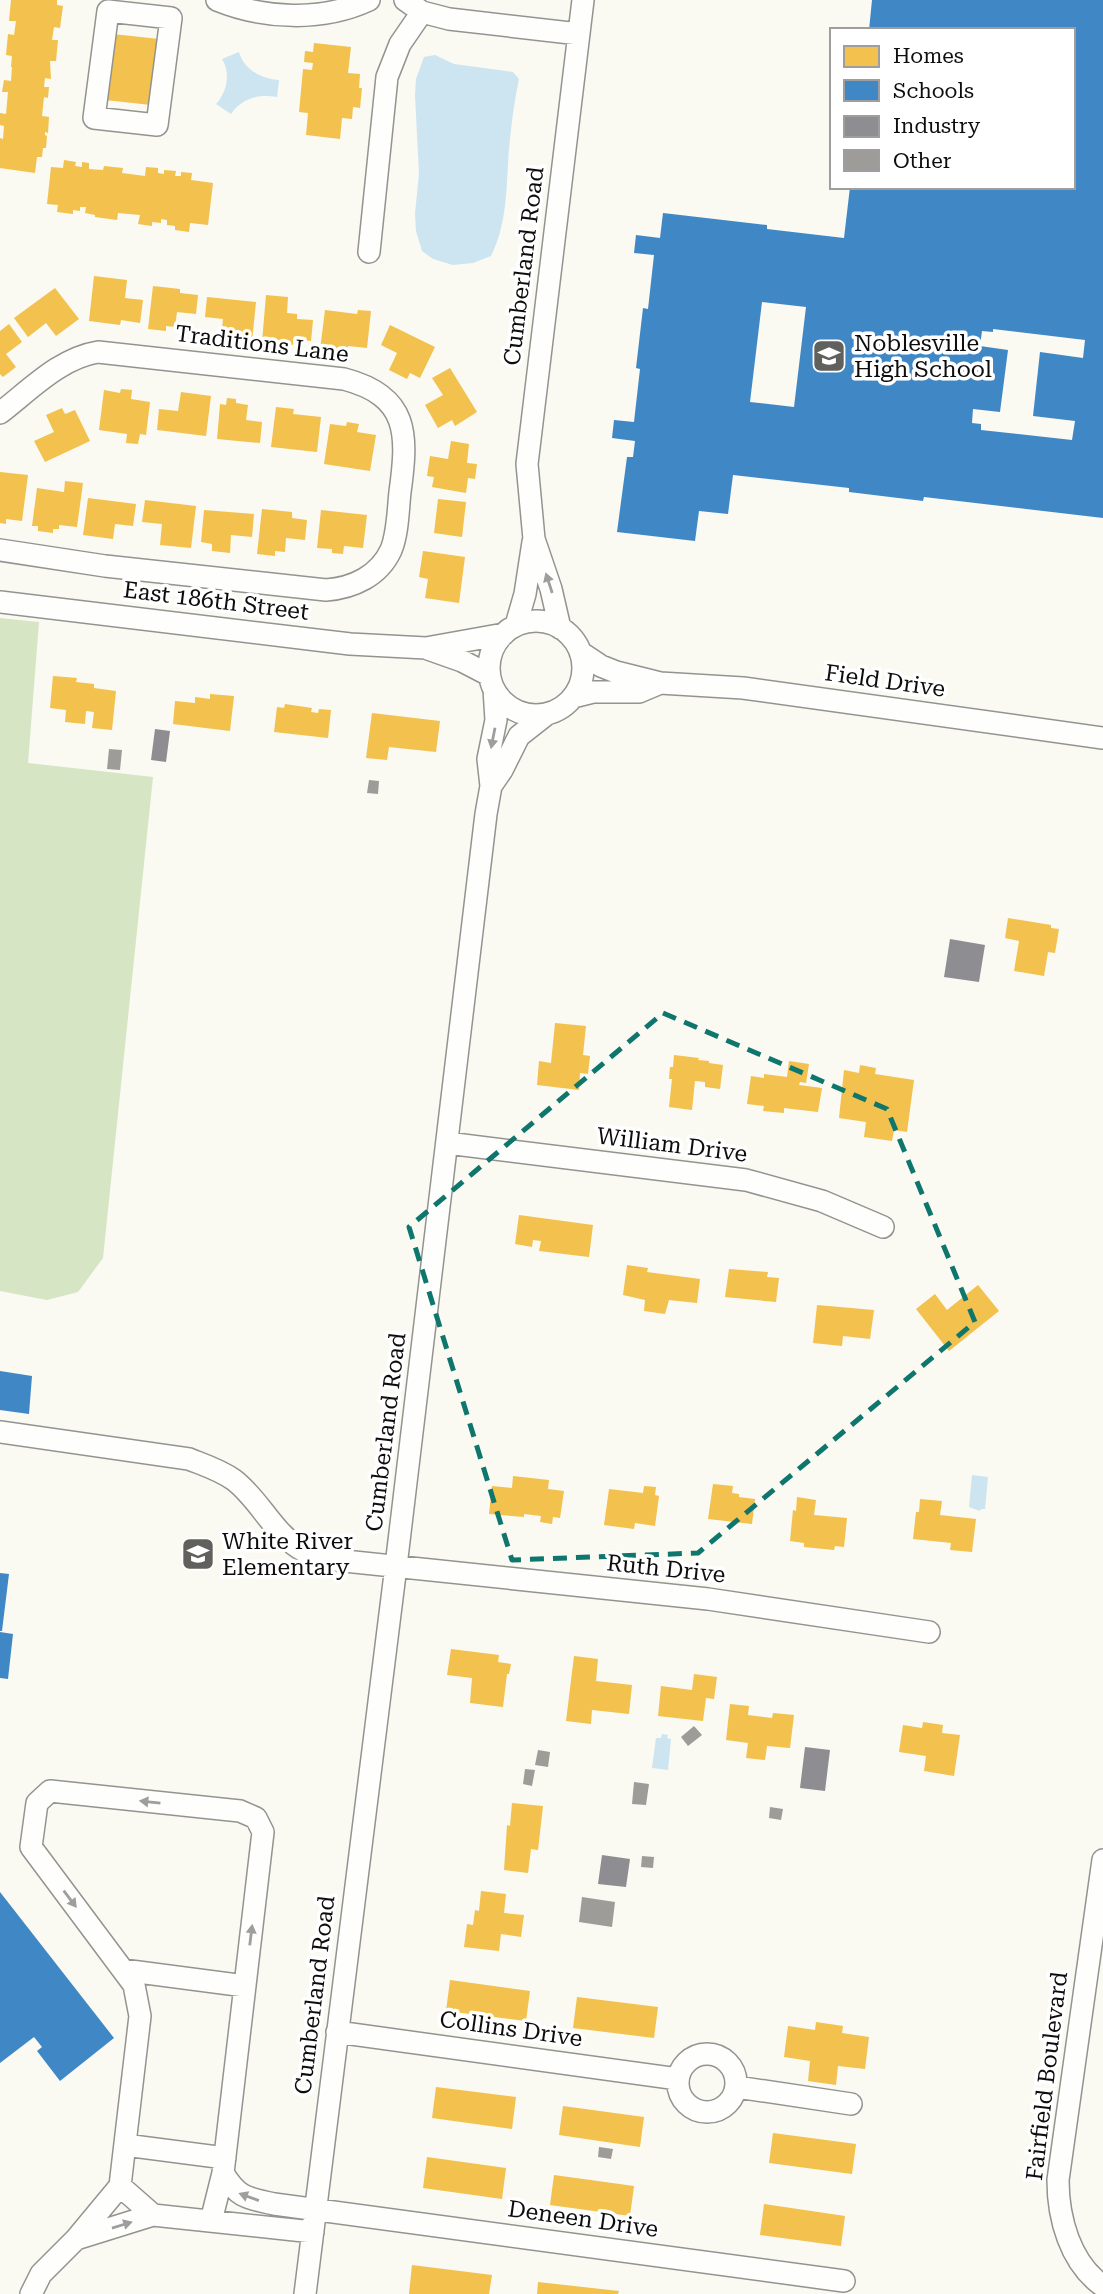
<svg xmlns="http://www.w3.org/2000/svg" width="1103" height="2294" viewBox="0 0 1103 2294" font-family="'Roboto Serif',serif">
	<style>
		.forest { fill: #d6e5c3 }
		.water { fill: #cce5f1 }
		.homes { fill: #f2c14e }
		.schools { fill: #3f88c5; fill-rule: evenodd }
		.industry { fill: #8d8d92 }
		.building { fill: #9e9c98 }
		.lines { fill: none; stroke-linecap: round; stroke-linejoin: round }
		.minor-casing { stroke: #949390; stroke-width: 24 }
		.minor { stroke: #fefefd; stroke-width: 21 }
		.oneway { fill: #9e9e9d }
		.marked { fill: none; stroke: #0f766e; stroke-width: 5; stroke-dasharray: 14 9; stroke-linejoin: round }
		.labels { text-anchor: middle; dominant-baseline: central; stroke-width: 7; stroke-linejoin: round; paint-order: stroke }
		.street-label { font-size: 23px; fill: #0d0d0d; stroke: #fff }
		.poi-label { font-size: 23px; fill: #0d0d0d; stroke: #fff; text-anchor: start }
	</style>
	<rect width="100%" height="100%" fill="#faf9f2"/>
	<path class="forest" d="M0 618 39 622 28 763 153 777 103 1258 78 1292 47 1300 0 1291Z"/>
	<path class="water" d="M239 52C244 70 262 79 279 80L277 97C259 94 242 98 231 114L216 104C227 92 231 73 222 59Z
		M435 55 454 64 513 72 519 79C514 102 511 126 509 149 506 186 508 222 491 256L473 263 453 265 433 259 422 251 416 231 415 213 419 174 415 95 416 79 424 57Z
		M972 1475 988 1477 985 1509H981L980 1511 969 1507Z
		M662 1734 668 1735 667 1738 671 1739 668 1770 652 1768 656 1738H661Z"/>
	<path class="homes" d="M11 0H57V5L63 6 60 28 54 27 52 40H58L56 61H50L51 79 45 78 44 87H49L48 98 44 97 42 116 49 117 48 133 45 132V135L47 136 46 148H43L42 157H37L35 173 0 168V138L3 139 4 126 0 125V113L6 114 8 92H2L4 80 11 81 12 67H11L12 56 6 55 8 34 14 35 16 21H9Z
		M113 34 159 39 151 105 105 100Z
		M314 43 351 47 348 73 360 74 359 88H362L360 108 353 107 352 119 342 118 340 139 306 135 308 113 299 112 303 69 312 70 313 63 304 62 305 51 313 52Z
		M64 160 76 162 75 166 82 167V162L89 163V169L103 170 104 166 123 168 122 173 145 176 146 167 158 168V173L164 174V170L176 171 175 176H181V172L192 173 191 180 213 183 208 225 190 223 189 232 175 230V226L167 225V220L161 219V223L152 222V226L138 224 140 215 118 213 117 220 95 217V215L85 213 86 207H80V211L73 210V214L57 212 58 205 47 204 51 167 63 168Z
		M94 276 127 280 125 298 143 300 140 323 121 320 120 325 89 321Z
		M153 286 180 289V293L198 295 196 314 177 312 175 327 166 326V331L148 329Z
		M55 288 79 319 56 336 46 323 28 337 14 318Z
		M266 295 288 297 287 313 297 314V319L313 320 311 341 294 339 293 345 262 342Z
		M207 297 256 302 252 342 221 339 223 319 205 317Z
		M325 310 357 314 358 310 371 311 367 348 348 346 347 354 320 350Z
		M9 324 22 342 6 354 16 367 3 377 0 374V331Z
		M390 325 435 347 420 378 410 373 407 379 389 370 397 353 381 345Z
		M450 368 477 412 455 426 452 420 438 428 425 405 443 395 432 378Z
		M121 389 132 390 131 399 150 402 146 435 140 434 138 444 126 443 127 434 99 430 104 390 120 393Z
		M181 392 211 396 206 436 157 430 159 409 178 411Z
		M227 398 236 399V403L248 405 246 420 262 422 260 443 217 439 220 404 226 405Z
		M276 407 294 409 293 414 321 417 317 452 271 447Z
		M62 408 65 414 75 410 90 441 45 462 34 441 54 432 46 415Z
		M347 422 359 424 357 432 376 435 370 471 324 464 330 424 346 426Z
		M451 441 469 444 467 463 477 464 475 479 468 478 466 493 432 487 434 477 427 476 430 456 448 459Z
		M0 472 28 475 22 521 6 519V524L0 523Z
		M65 481 83 483 77 527 59 525V529H53V533L38 531V526H32L37 488 64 492Z
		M88 498 136 504 133 526 115 524 113 539 83 535Z
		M438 499 466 502 462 537 434 533Z
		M145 500 196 506 191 548 160 545 162 524 142 522Z
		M262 509 292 512V518L307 520 305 540 286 538 285 552 275 551V556L257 554Z
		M204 510 254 514 252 537 231 535 230 553 212 551V544L201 542Z
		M321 510 367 515 363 548 344 546 343 554 332 553V549L317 548Z
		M423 551 465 557 459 603 425 598 428 579 419 577Z
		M53 676 77 678 76 682 94 684V688L116 691 112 730 92 728 94 712 86 711 85 724 65 722 66 710 50 708Z
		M210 694 234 696 230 731 173 724 175 701 195 703V697L210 699Z
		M285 704 312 708 311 712 318 713 319 709 331 710 328 738 274 732 277 707 284 708Z
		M372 713 440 721 436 752 389 747 387 760 366 758Z
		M1008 918 1051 925V928L1059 929 1055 953 1048 952 1044 976 1014 971 1019 941 1005 938Z
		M555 1023 586 1026 583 1055 590 1056 588 1074 580 1073 579 1090 537 1085 539 1061 551 1063Z
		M674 1055 699 1058 698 1060 709 1061V1063L723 1065 720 1089 705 1087V1082L695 1081 692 1110 669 1107 672 1079H669L670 1067H673Z
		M789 1061 809 1064 806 1083 800 1082 799 1085 822 1088 818 1112 784 1108V1113L763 1111 764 1106 747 1104 751 1076 764 1078V1074L787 1077Z
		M860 1065 876 1068 875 1074 914 1080 907 1132 894 1130 892 1141 864 1137 866 1122 839 1118 844 1070 859 1073Z
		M519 1215 593 1225 589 1257 539 1251 541 1241 533 1240 532 1247 515 1244Z
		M627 1265 648 1268 647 1272 700 1279 697 1303 669 1300 665 1314 644 1311 645 1300 623 1295Z
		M729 1269 768 1272 767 1277 779 1278 776 1302 725 1297Z
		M978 1285 999 1311 949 1351 916 1309 935 1294 947 1310Z
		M817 1305 874 1310 870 1339 843 1336 842 1346 813 1343Z
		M513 1476 549 1480 548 1489 564 1491 560 1518 553 1517 552 1524 540 1522 541 1516 524 1514V1517L489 1514 492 1486 512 1488Z
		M713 1484 733 1486 732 1493 739 1494V1497L755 1499 752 1524 708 1519Z
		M644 1486 656 1487 655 1495 659 1496 655 1526 635 1523 634 1529 604 1525 609 1489 643 1493Z
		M797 1497 816 1500 814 1515 847 1518 844 1547 835 1546 834 1550 804 1547V1543L790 1541 793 1510 796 1511Z
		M920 1499 942 1501 940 1515 976 1519 972 1552 950 1550 951 1543 913 1539 916 1512H919Z
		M451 1649 499 1655 498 1662 511 1664 509 1674H507L503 1707 470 1703 472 1678 447 1675Z
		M574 1656 598 1659 596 1681 632 1685 629 1714 592 1710 591 1724 566 1721Z
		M694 1674 717 1677 714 1699 706 1698 703 1721 658 1716 661 1686 692 1690Z
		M730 1704 749 1706 748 1715 772 1718 773 1713 794 1715 790 1748 767 1746 765 1760 746 1758 748 1743 726 1740Z
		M923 1722 943 1725 942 1733 960 1735 954 1776 924 1771 926 1756 899 1752 903 1725 922 1728Z
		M512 1803 543 1806 538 1850 531 1849 528 1873 504 1870 507 1825 510 1826Z
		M481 1891 506 1894 504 1913 524 1915 521 1937 501 1934 499 1951 464 1947 467 1924 473 1925 475 1910 479 1911Z
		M450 1980 530 1991 526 2021 446 2011Z
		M577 1997 658 2007 654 2038 573 2028Z
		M816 2022 843 2026 842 2033 869 2037 865 2069 838 2066 836 2085 808 2081 810 2061 784 2057 788 2026 815 2030Z
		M436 2087 516 2097 512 2129 432 2118Z
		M563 2106 644 2117 640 2147 559 2135Z
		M773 2133 856 2144 852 2174 769 2163Z
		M427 2157 506 2168 502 2199 423 2188Z
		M554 2175 634 2186 630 2216 550 2205Z
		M764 2204 845 2216 841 2246 760 2235Z
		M412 2265 492 2275 489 2294H409Z
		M538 2282 619 2291 618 2294H537Z"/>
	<path class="schools" d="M872 0H1103V518L924 497 923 501 849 492V488L733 475 728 514 699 511 695 541 617 532 627 457H633L635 441 612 438 614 420 634 422 640 369 636 368 643 308 648 309 654 255 634 253 636 235 660 238 663 213 767 225V229L844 238 850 187H1073V30H869ZM762 302 806 307 794 407 750 402ZM993 329 1085 340 1083 358 1040 352 1033 416 1075 421 1072 440 981 430V424L972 423 973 409 1000 412 1008 350 980 346 982 331 993 332Z
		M0 1371 32 1376 29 1414 0 1410Z
		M0 1573 9 1574 2 1631H0Z
		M0 1632 13 1634 8 1679 0 1678Z
		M0 1892 114 2038 60 2081 37 2051 42 2047 34 2037 0 2063Z"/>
	<path class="industry" d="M155 729 170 731 166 762 151 760Z
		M950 939 985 945 979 982 944 977Z
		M805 1747 830 1750 825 1791 800 1788Z
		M602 1855 630 1859 626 1887 598 1884Z"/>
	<path class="building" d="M109 749 122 750 120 770 107 769Z
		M369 780 379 781 378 794 367 793Z
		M694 1726 702 1735 688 1746 681 1737Z
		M538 1750 550 1752 548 1767 535 1765Z
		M525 1769 535 1770 532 1786 523 1784Z
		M634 1782 649 1784 646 1805 632 1804Z
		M770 1807 783 1809 781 1820 769 1818Z
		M642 1856 654 1857 653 1868 641 1867Z
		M582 1897 615 1902 612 1927 579 1922Z
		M599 2147 613 2149 611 2159 598 2157Z"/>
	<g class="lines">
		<defs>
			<path id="minor" d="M217 0C264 19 322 22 369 0
				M405 0 422 12 449 19 579 34
				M108 11 171 18 157 125 94 118Z
				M369 252 387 77 400 44 422 12
				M0 413C30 390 60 358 98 352L344 379C409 396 408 434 400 492 398 510 398 533 391 550 379 576 353 588 326 590L105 566 0 550
				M0 602 350 644 426 648 504 634
				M489 668a47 47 0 1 1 94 0a47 47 0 1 1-94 0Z
				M516 625 525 594 533 542
				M560 628 551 589 534 539 527 464 583 0
				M428 649 462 661 489 675
				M580 652 601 666 616 672 660 683 743 688 1103 738
				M573 697 593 692H639L658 684
				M491 786 502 770 519 736 547 714
				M447 1143 746 1180 822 1201 883 1227
				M0 1432 189 1459C204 1465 220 1470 234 1480 259 1499 272 1531 299 1548 310 1555 323 1557 335 1560L708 1599 929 1632
				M1103 1860 1058 2180C1058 2218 1070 2263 1103 2286
				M123 1970 245 1986
				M337 2032 678 2079
				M678 2083a29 29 0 1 1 58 0a29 29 0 1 1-58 0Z
				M737 2087 851 2104
				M125 2145 225 2158
				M120 2186 76 2239 153 2215
				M211 2221 223 2173
				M313 2232 153 2215 120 2186 140 2016 134 1985 31 1847 37 1803 50 1791 240 1811 256 1818 263 1832 223 2173C238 2198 247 2198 274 2204L844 2281
				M31 2294 41 2274 76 2239
				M305 2294 396 1566 486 814 491 786 488 759 496 720 494 689"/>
		</defs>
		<use href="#minor" class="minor-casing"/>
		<use href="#minor" class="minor"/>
	</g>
	<defs><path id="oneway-solid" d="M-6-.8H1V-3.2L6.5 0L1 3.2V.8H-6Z" transform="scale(1.75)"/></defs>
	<g class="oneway">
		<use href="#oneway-solid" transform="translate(549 583) rotate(-108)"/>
		<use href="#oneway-solid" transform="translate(493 738) rotate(101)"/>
		<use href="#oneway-solid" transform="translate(150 1802) rotate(-174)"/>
		<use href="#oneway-solid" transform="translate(70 1899) rotate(53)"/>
		<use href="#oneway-solid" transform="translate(251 1935) rotate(-83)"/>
		<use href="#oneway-solid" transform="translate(249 2197) rotate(-160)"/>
		<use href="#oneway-solid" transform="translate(122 2225) rotate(-17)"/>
	</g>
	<path class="marked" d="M663 1013 887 1109 975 1322 698 1553 512 1560 409 1227Z"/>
	<defs>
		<symbol id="school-square" viewBox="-11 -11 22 22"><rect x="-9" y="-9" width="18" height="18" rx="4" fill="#60605d" stroke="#fff"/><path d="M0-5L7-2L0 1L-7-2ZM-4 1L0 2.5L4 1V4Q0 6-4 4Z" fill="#fff"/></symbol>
	</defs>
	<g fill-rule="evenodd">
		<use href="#school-square" x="810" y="337" width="38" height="38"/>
		<use href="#school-square" x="179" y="1535" width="38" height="38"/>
	</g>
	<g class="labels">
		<g class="street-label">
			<text transform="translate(524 266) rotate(-83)">Cumberland Road</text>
			<text transform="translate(262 344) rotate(7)">Traditions Lane</text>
			<text transform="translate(216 601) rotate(7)">East 186th Street</text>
			<text transform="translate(885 681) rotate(8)">Field Drive</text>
			<text transform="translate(672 1145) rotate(7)">William Drive</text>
			<text transform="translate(386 1432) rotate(-83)">Cumberland Road</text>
			<text transform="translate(666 1569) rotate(6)">Ruth Drive</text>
			<text transform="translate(315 1995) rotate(-83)">Cumberland Road</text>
			<text transform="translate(511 2029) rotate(8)">Collins Drive</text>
			<text transform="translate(1047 2076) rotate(-83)">Fairfield Boulevard</text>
			<text transform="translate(583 2219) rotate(8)">Deneen Drive</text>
		</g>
		<g class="poi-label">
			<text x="854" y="343">Noblesville<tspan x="854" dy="26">High School</tspan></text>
			<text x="222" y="1541">White River<tspan x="222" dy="26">Elementary</tspan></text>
		</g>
	</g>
	<rect x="830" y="28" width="245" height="161" fill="#ffffff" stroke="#9e9e9e" stroke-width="2"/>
	<rect x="844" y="46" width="35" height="21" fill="#f2c14e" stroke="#9e9e9e" stroke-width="2"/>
	<text x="893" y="63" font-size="21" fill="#0d0d0d">Homes</text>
	<rect x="844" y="80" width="35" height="21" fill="#3f88c5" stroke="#9e9e9e" stroke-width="2"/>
	<text x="893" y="98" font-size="21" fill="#0d0d0d">Schools</text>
	<rect x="844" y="116" width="35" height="21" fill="#8d8d92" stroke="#9e9e9e" stroke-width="2"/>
	<text x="893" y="133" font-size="21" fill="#0d0d0d">Industry</text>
	<rect x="844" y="150" width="35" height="21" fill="#9e9c98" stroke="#9e9e9e" stroke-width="2"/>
	<text x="893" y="168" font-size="21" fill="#0d0d0d">Other</text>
</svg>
